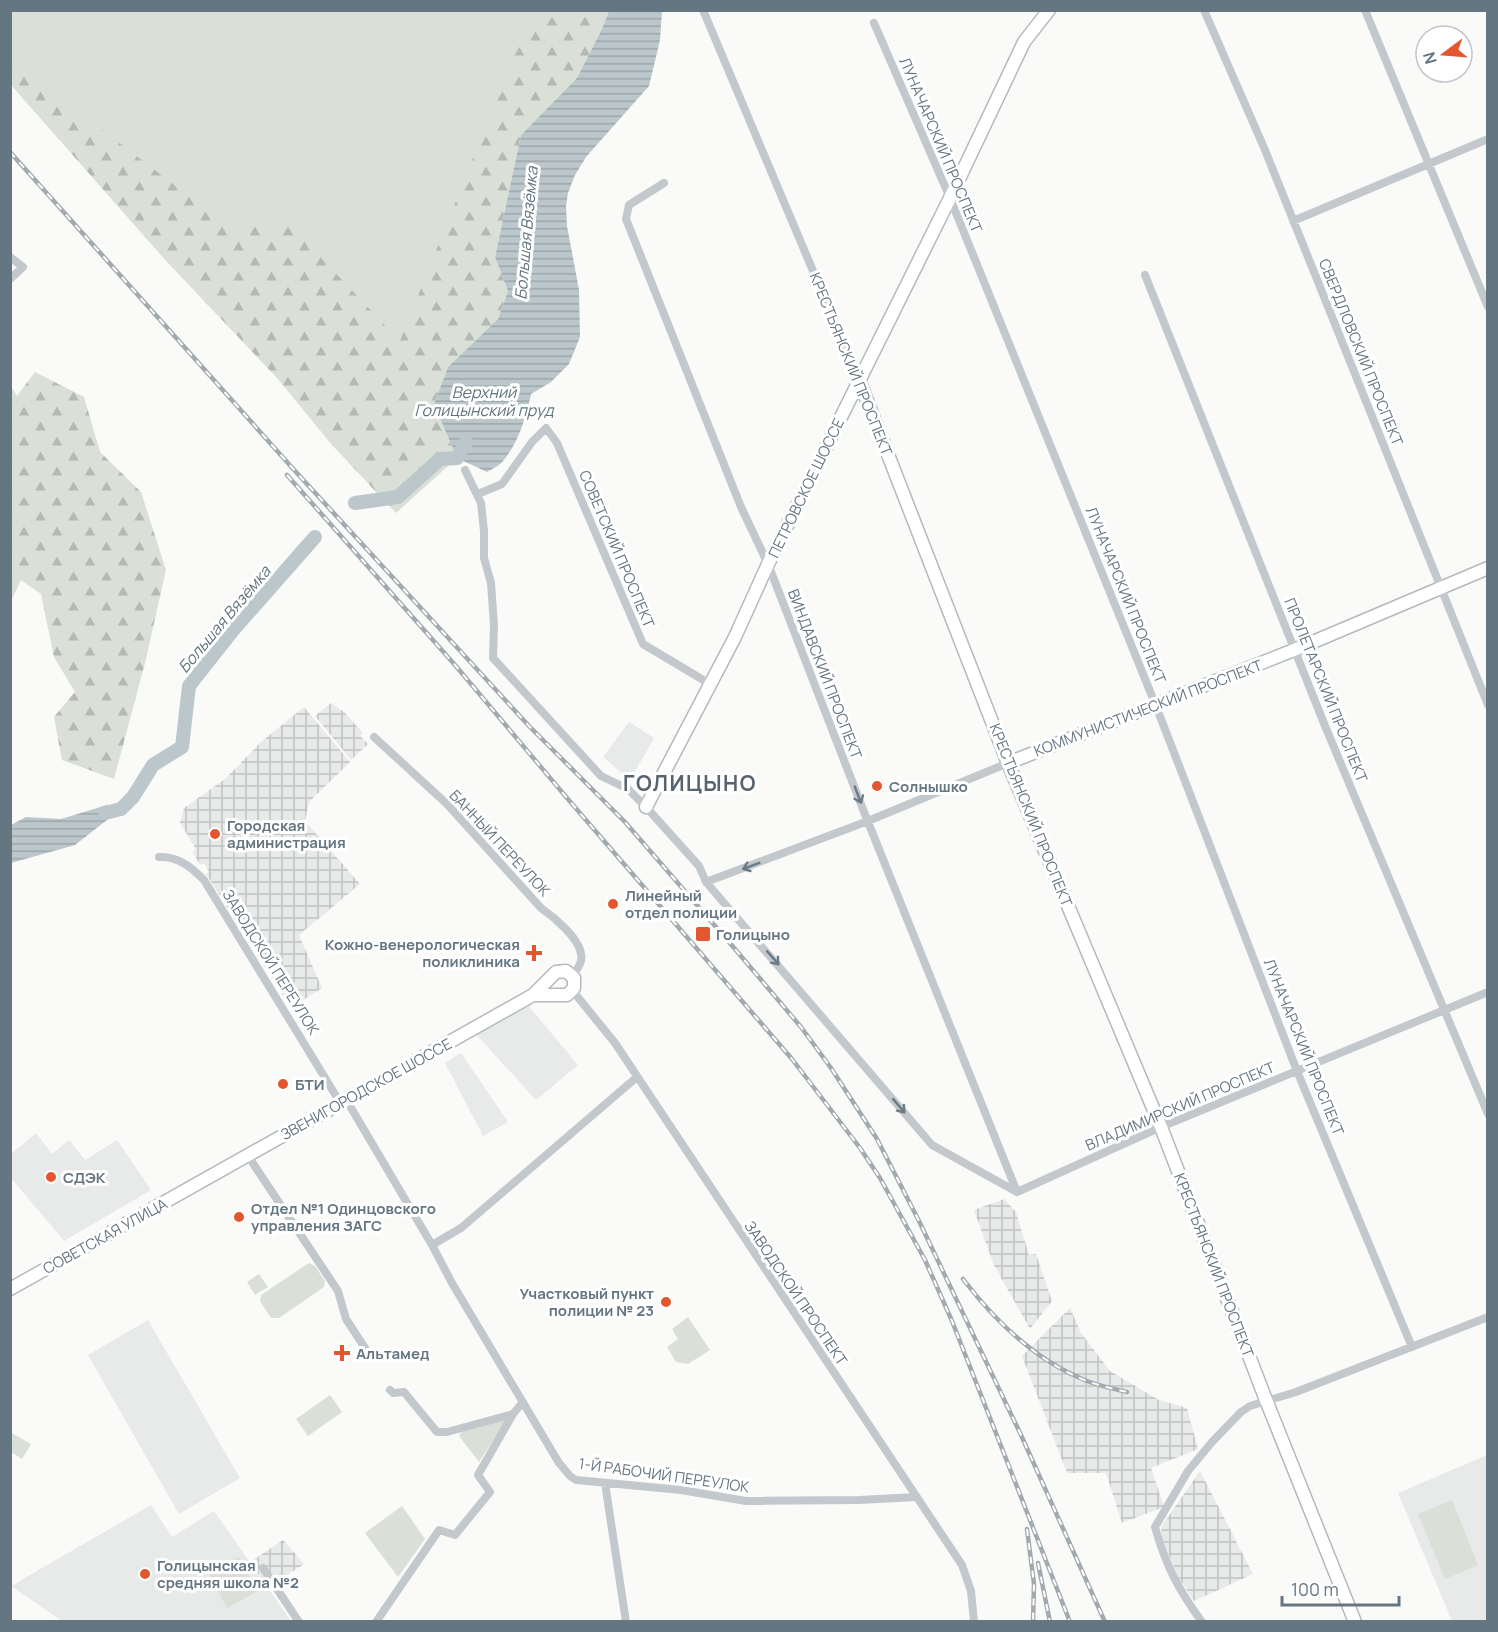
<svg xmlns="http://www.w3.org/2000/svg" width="1498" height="1632" viewBox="0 0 1498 1632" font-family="Manrope,sans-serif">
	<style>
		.built { fill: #e8e9e9 }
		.industrial { fill: url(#industrial-grid) }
		.forest { fill: url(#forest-firs) }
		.park { fill: #dadfd7 }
		.water { fill: url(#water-rules) }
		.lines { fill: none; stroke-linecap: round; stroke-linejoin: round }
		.river { stroke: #bbc7cb; stroke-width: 14 }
		.secondary-casing { stroke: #b3babf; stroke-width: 15 }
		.street { stroke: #c3c8cc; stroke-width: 8 }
		.secondary { stroke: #fff; stroke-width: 12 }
		.rail-casing { stroke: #a2aab0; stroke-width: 4.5 }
		.rail { stroke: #fff; stroke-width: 2; stroke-dasharray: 7; stroke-linecap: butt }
		.oneway { stroke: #6a7a87 }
		.poi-dot { fill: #e4572e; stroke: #fff; stroke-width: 2 }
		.labels { text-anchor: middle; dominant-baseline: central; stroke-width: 6; stroke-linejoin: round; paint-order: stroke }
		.street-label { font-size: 15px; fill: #657683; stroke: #fff }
		.poi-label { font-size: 15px; font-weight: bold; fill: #657683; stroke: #fff; text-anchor: start }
		.water-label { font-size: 16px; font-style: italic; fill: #60757c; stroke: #fff }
		.district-label { font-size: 21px; font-weight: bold; letter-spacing: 1.5px; fill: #57646e; stroke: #fff }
	</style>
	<defs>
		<pattern id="industrial-grid" width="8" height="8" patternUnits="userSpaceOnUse" patternTransform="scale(1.5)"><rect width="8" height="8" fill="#e8e9e9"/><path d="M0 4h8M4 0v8" fill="none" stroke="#c0c1c2"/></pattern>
		<pattern id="forest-firs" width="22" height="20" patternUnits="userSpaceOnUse" patternTransform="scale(1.5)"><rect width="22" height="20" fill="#dadfd7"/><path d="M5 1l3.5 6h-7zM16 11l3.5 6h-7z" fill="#b4b9b4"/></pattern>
		<pattern id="water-rules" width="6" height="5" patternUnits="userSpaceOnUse" patternTransform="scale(1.5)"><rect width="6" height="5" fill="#bbc7cb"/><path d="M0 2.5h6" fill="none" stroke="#9ca6aa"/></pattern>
	</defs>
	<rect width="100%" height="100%" fill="#fafaf8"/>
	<path class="built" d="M629 722 654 738 630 780 603 757Z
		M527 1004 578 1065 536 1100 475 1033Z
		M461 1053 508 1122 483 1136 445 1063Z
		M36 1133 52 1154 69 1140 85 1160 117 1140 151 1190 64 1241 11 1178V1154Z
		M148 1320 240 1478 179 1514 88 1355Z
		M1487 1455V1621H1452L1398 1493Z
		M151 1505 172 1537 214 1511 291 1621H62L11 1586Z"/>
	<path class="industrial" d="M331 703 344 712 363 733 360 736 368 744 351 760 315 716Z
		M304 707 350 762 309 802 305 821 360 884 299 935 322 988 291 1008 206 874 209 872 204 863 200 865 195 856 192 852 196 849 180 823 184 808 225 779 261 742Z
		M1004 1199 1016 1212 1029 1255 1036 1254 1052 1301 1030 1329 994 1265 974 1210Z
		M1070 1308 1081 1333 1110 1371 1159 1400 1187 1408 1198 1449 1151 1468 1164 1507 1122 1523 1106 1473H1067L1022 1356Z
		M1200 1471 1253 1574 1194 1601 1177 1575 1162 1537 1161 1527Z
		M283 1540 304 1564 268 1588 250 1562Z"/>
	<path class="forest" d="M10 11H609L602 29 577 78 521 135 495 257 508 291 498 319 448 367 434 404 457 458 396 513 332 445 277 378 167 262 11 85Z
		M35 372 84 397 100 452 141 492 166 570 145 663 114 779 62 760 54 717 75 692 54 657 41 594 21 580 11 601V386L17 396Z"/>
	<path class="park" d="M10 11H540L513 58 400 341 286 221 224 223 11 60Z
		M309 1263 315 1266 325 1281 324 1287 279 1318H271L260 1301 261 1295Z
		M259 1274 268 1287 255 1295 247 1282Z
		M688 1317 710 1350 688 1364 676 1362 667 1347 678 1339 672 1329Z
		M330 1395 342 1412 308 1436 296 1419Z
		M503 1420 505 1422 479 1462 459 1436 462 1431Z
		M10 1432 31 1444 22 1459 11 1452Z
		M1452 1500 1478 1565 1445 1579 1418 1514Z
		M402 1506 425 1539 398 1577 365 1533Z
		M239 1557 258 1591 227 1608 209 1574Z"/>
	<path class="water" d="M609 11H662L660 40 649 86 586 157 575 175 568 193 566 206 567 226 579 290 580 337 569 364 551 382 531 394C526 417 519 442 503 461 499 466 492 469 487 472L457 458 434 404 448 367 498 319 508 291 495 257 521 135 577 78 602 29Z
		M107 805 121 809 75 845 11 863V825L26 817 61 819Z"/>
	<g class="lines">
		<path class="river" d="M355 503 398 497 440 459 457 458 466 442
			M105 813 121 809 133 797 153 765 182 747 189 686 234 629 315 537"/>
		<defs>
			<path id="secondary" d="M859 380 1008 763 1161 1127 1266 1400 1355 1622
				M1008 763 1294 650 1488 568
				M646 807 735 637 768 564 950 198 1024 42 1049 10
				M10 1289 533 995 556 972 566 971 574 978V988L567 995H533"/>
		</defs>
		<use href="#secondary" class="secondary-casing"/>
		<path class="street" d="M703 10 859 380
			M1204 10 1265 150 1488 705
			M1365 10 1488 307
			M874 23 950 198 1156 706 1297 1071 1412 1347
			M664 183 629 205 626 219 741 507 768 564 864 812 1017 1192
			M1293 221 1488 139
			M10 257 23 267 10 279
			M1145 275 1325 726 1488 1114
			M465 470 481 503 484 531V558L491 583 494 625 493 658 601 776 628 789 646 807 699 866 706 882 932 1145 1017 1192
			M478 494 502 484 532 442 546 428 557 443 643 644 710 684
			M374 737 447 804 541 908C554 917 579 938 581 954 583 963 577 969 572 976
			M159 857C178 856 191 867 204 880L341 1104
			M706 882 868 821 1008 763
			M572 990 615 1043 962 1565 971 1591 974 1622
			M347 1101 432 1245 452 1283 559 1463 570 1476 576 1480 681 1490 746 1501 859 1500 916 1497
			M248 1156 338 1291 346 1319 365 1348
			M1017 1192 1161 1127 1488 992
			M432 1245 461 1228 637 1077
			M390 1390 393 1393 404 1392 437 1432H447L513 1414 523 1402
			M605 1483 626 1622
			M263 1568 299 1622
			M376 1622 439 1530 455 1535 490 1492 478 1475 513 1414
			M1202 1622C1178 1589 1166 1566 1155 1527L1188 1471 1212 1442 1241 1412 1250 1406 1296 1392 1488 1317"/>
		<use href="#secondary" class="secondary"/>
		<defs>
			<path id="rail" d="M10 152 296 472 529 726 625 822 729 942 801 1027 831 1068 877 1139 919 1221 1021 1435 1105 1622
				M287 475 455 665 567 798 792 1059 860 1148 880 1178 925 1260 952 1321 1070 1622
				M963 1279C995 1321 1036 1361 1087 1381 1100 1386 1114 1389 1127 1392
				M1027 1529 1034 1584 1033 1622
				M1038 1563 1050 1622"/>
		</defs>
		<use href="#rail" class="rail-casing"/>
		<use href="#rail" class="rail"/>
	</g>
	<defs><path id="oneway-shaft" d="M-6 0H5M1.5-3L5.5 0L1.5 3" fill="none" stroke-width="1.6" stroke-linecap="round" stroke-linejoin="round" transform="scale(1.5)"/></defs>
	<g class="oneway">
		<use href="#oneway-shaft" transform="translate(858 795) rotate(69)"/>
		<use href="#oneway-shaft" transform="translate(751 866) rotate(160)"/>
		<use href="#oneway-shaft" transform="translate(773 958) rotate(49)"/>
		<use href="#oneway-shaft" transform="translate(899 1106) rotate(50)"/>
	</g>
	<g class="poi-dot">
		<circle cx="877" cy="786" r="6"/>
		<circle cx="215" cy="834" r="6"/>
		<circle cx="613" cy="904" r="6"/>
		<rect x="695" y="926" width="16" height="16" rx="3"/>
		<path d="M531 944h6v6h6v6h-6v6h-6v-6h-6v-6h6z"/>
		<circle cx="283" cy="1084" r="6"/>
		<circle cx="51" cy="1177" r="6"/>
		<circle cx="239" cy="1217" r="6"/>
		<circle cx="666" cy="1302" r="6"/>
		<path d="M339 1344h6v6h6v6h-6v6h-6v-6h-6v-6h6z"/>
		<circle cx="145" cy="1574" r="6"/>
	</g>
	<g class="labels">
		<g class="street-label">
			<text transform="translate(941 145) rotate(67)">ЛУНАЧАРСКИЙ ПРОСПЕКТ</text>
			<text transform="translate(1361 352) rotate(68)">СВЕРДЛОВСКИЙ ПРОСПЕКТ</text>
			<text transform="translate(851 364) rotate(68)">КРЕСТЬЯНСКИЙ ПРОСПЕКТ</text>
			<text transform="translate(806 488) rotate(-64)">ПЕТРОВСКОЕ ШОССЕ</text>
			<text transform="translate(617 549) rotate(67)">СОВЕТСКИЙ ПРОСПЕКТ</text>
			<text transform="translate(1126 595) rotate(68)">ЛУНАЧАРСКИЙ ПРОСПЕКТ</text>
			<text transform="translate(825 674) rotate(69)">ВИНДАВСКИЙ ПРОСПЕКТ</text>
			<text transform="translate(1326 690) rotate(68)">ПРОЛЕТАРСКИЙ ПРОСПЕКТ</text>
			<text transform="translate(1148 708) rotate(-21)">КОММУНИСТИЧЕСКИЙ ПРОСПЕКТ</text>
			<text transform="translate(1031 815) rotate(68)">КРЕСТЬЯНСКИЙ ПРОСПЕКТ</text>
			<text transform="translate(500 843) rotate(47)">БАННЫЙ ПЕРЕУЛОК</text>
			<text transform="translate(271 962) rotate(58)">ЗАВОДСКОЙ ПЕРЕУЛОК</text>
			<text transform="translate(1304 1047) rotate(68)">ЛУНАЧАРСКИЙ ПРОСПЕКТ</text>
			<text transform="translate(366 1089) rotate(-29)">ЗВЕНИГОРОДСКОЕ ШОССЕ</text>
			<text transform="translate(1180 1106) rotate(-23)">ВЛАДИМИРСКИЙ ПРОСПЕКТ</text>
			<text transform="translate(105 1236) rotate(-29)">СОВЕТСКАЯ УЛИЦА</text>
			<text transform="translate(1214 1265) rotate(69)">КРЕСТЬЯНСКИЙ ПРОСПЕКТ</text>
			<text transform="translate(796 1293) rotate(56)">ЗАВОДСКОЙ ПРОСПЕКТ</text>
			<text transform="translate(664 1475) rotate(8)">1-Й РАБОЧИЙ ПЕРЕУЛОК</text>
		</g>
		<g class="poi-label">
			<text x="889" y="786">Солнышко</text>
			<text x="227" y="825">Городская<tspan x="227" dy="17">администрация</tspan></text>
			<text x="625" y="895">Линейный<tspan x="625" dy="17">отдел полиции</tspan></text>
			<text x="716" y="934">Голицыно</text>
			<text x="520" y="944" text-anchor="end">Кожно-венерологическая<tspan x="520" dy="17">поликлиника</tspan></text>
			<text x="295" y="1084">БТИ</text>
			<text x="63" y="1177">СДЭК</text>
			<text x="251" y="1208">Отдел №1 Одинцовского<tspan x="251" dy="17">управления ЗАГС</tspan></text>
			<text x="654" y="1293" text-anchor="end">Участковый пункт<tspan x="654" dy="17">полиции № 23</tspan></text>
			<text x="356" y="1353">Альтамед</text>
			<text x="157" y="1565">Голицынская<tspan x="157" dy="17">средняя школа №2</tspan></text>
		</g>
		<g class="water-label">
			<text transform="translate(526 233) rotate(-85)">Большая Вязёмка</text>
			<text x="484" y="392">Верхний<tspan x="484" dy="18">Голицынский пруд</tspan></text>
			<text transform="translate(224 619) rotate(-50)">Большая Вязёмка</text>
		</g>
		<g class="district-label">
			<text x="690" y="783">ГОЛИЦЫНО</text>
		</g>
	</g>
	<rect width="1498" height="1632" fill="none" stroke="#657683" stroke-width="24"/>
	<g transform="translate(1444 54) rotate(254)"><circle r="28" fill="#ffffff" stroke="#c1c8cd" stroke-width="1.5"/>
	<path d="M0-4.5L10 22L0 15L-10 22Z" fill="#e4572e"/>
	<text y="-9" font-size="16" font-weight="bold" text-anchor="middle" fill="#657683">N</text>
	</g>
	<path d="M1282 1596v9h117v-9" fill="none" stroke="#657683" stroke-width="3"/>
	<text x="1291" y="1596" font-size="18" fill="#657683" stroke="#ffffff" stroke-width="4.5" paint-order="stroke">100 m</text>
</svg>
